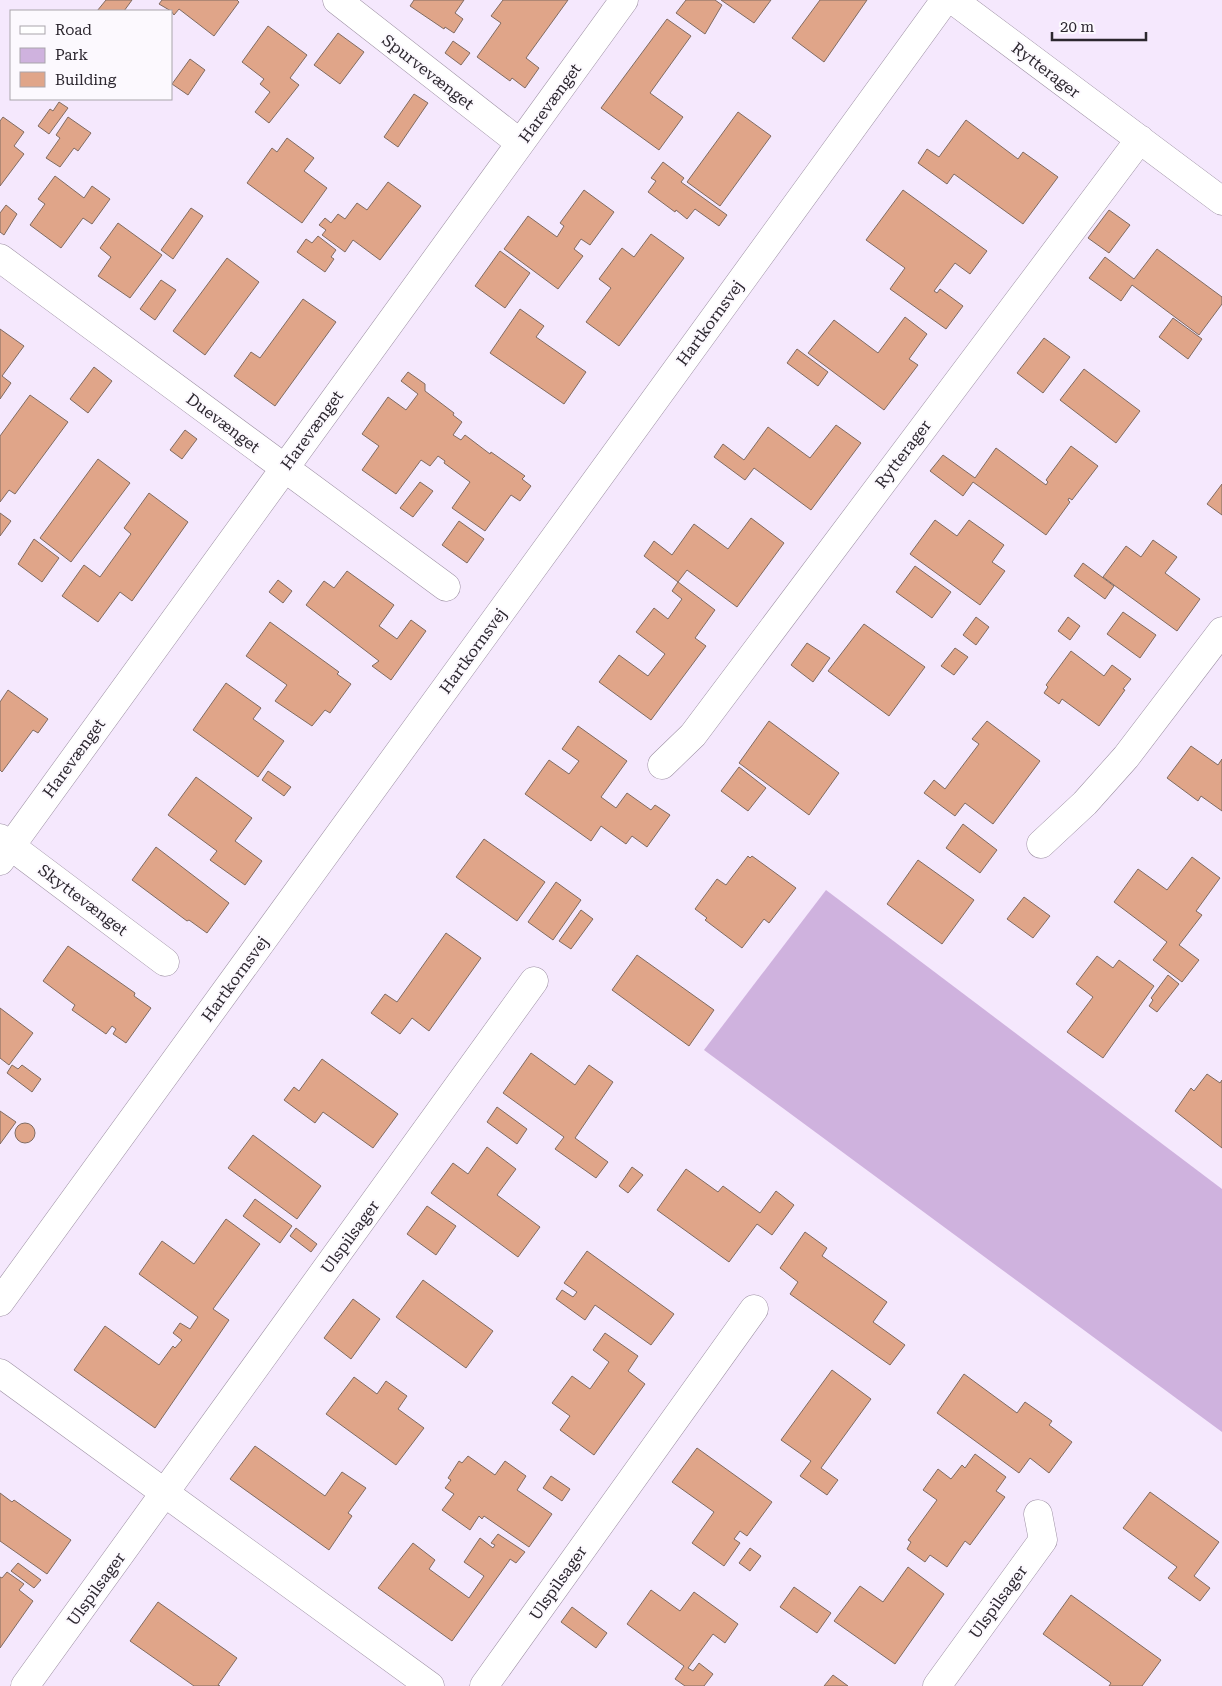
<svg xmlns="http://www.w3.org/2000/svg" width="1222" height="1686" viewBox="0 0 1222 1686" font-family="'Roboto Serif',serif">
	<style>
		.green { fill: #cfb2de }
		.building { fill: #e0a589; stroke: #806b61 }
		.lines { fill: none; stroke-linecap: round; stroke-linejoin: round }
		.minor-casing { stroke: #9d90a3; stroke-width: 29 }
		.minor { stroke: #fff; stroke-width: 28 }
		.labels { text-anchor: middle; dominant-baseline: central; stroke-width: 4; stroke-linejoin: round; paint-order: stroke }
		.street-label { font-size: 16px; fill: #2c272f; stroke: #fcf9fe }
	</style>
	<rect width="100%" height="100%" fill="#f5e8fd"/>
	<path class="green" d="M826 890 1222 1189V1432L704 1050Z"/>
	<path class="building" d="M106 0H132L124 11H97Z
		M162 0H237L239 2 214 36 179 9 174 15 171 11 159 4Z
		M414 0H464L455 13 463 19 454 33 445 27 444 29 410 6Z
		M503 0H568L526 58 539 68 525 88 512 78 510 81 477 57 501 23 491 16Z
		M686 0H715L722 5 705 34 676 13Z
		M721 0H771L754 23Z
		M820 0H867L824 62 792 38Z
		M667 19 691 36 650 93 683 117 659 150 601 108Z
		M268 26 307 55 290 78 299 85 269 123 255 112 270 92 260 84 264 79 242 62Z
		M338 33 364 52 340 84 314 65Z
		M453 41 470 53 461 65 445 53Z
		M190 59 205 70 188 95 172 84Z
		M414 94 428 103 398 147 384 137Z
		M59 102 68 108 49 134 38 126 50 109 53 111Z
		M738 112 771 136 720 206 687 182Z
		M3 117 24 132 14 146 24 154 0 186V121Z
		M68 117 91 133 78 151 74 148 60 167 46 158 60 138 56 135Z
		M966 120 1018 159 1023 152 1058 177 1023 224 954 174 947 184 918 163 927 149 939 157Z
		M287 138 314 158 304 171 327 188 302 223 247 183 272 148 277 152Z
		M663 162 684 178 681 182 727 215 719 226 695 209 687 219 676 210 675 212 648 192 656 181 651 178Z
		M55 176 84 198 92 186 110 199 92 224 83 218 61 248 30 225 45 204 38 199Z
		M388 182 421 206 380 260 353 240 345 252 322 235 326 230 319 225 325 218 331 223 338 214 345 219 357 203 367 210Z
		M584 190 614 212 590 245 581 239 574 249 583 256 558 289 504 249 528 216 557 237 564 226 560 223Z
		M903 190 987 251 970 274 955 263 934 291 937 293 940 289 963 306 946 329 890 289 905 268 866 240Z
		M6 205 17 214 4 235 0 232V213Z
		M191 208 203 216 173 259 161 250Z
		M1109 210 1130 225 1109 253 1088 238Z
		M118 223 162 255 130 298 98 276 111 257 100 248Z
		M651 234 684 258 619 346 586 322 611 288 599 279 622 248 634 257Z
		M318 236 336 250 331 257 334 259 325 272 297 252 306 239 312 243Z
		M1157 249 1222 297V304L1199 335 1132 285 1121 301 1089 278 1105 257 1134 279Z
		M500 251 530 273 505 308 475 286Z
		M227 258 259 282 205 355 173 331Z
		M161 280 176 290 155 320 140 309Z
		M303 299 336 322 275 406 234 376 251 352 260 358Z
		M520 309 544 326 536 337 586 372 564 404 490 353Z
		M905 317 927 334 909 359 918 365 884 410 808 353 834 320 878 353Z
		M1173 318 1202 339 1188 359 1159 337Z
		M0 329 24 346 2 376 11 383 0 399Z
		M1044 338 1070 357 1043 393 1017 373Z
		M797 349 828 372 818 386 787 363Z
		M94 367 112 381 88 413 70 399Z
		M1084 369 1140 411 1116 443 1060 400Z
		M408 372 425 384V391L454 413 453 415 462 422 453 435 461 440 465 435 490 454 491 452 525 476 522 479 531 486 520 501 511 495 485 531 452 508 470 482 444 463 445 461 438 456 430 466 421 460 396 494 362 470 379 446 362 434 388 397 406 410 418 394 401 381Z
		M30 395 68 422 15 494 9 490 0 502V436Z
		M836 425 861 443 811 510 754 468 745 480 714 457 723 444 744 460 768 427 810 458Z
		M185 430 197 439 182 459 170 450Z
		M1071 446 1098 466 1072 500 1069 498 1068 500 1070 502 1046 535 973 482 963 496 930 471 943 455 975 478 996 448 1046 485 1048 482 1046 480Z
		M98 459 130 483 71 562 40 538Z
		M420 482 433 491 413 517 400 508Z
		M1222 484V515L1207 504Z
		M149 493 188 522 132 601 120 592 98 622 62 596 84 565 100 577 131 534 124 528Z
		M0 513 11 521 0 536Z
		M751 518 784 543 737 607 687 570 678 582 644 556 654 541 672 555 694 524 728 549Z
		M935 520 957 536 969 520 1004 545 992 562 1005 571 980 605 910 554Z
		M459 521 484 539 467 563 442 545Z
		M34 539 59 558 42 582 18 564Z
		M1153 540 1177 557 1165 573 1200 599 1177 631 1103 577 1126 546 1141 557Z
		M1083 563 1114 586 1105 599 1074 576Z
		M915 566 951 592 932 618 896 592Z
		M347 571 394 605 379 626 397 639 411 620 426 631 391 680 372 666 379 661 306 605 324 581 334 588Z
		M278 580 292 591 283 603 269 592Z
		M678 582 715 610 695 638 706 646 651 720 599 682 619 655 648 676 665 654 636 632 654 608 668 619 682 599 672 591Z
		M1123 612 1156 635 1140 658 1107 634Z
		M976 617 989 627 976 645 963 635Z
		M1068 617 1080 626 1070 640 1058 631Z
		M270 622 339 672 337 674 351 684 330 713 325 710 312 726 275 701 287 685 246 656Z
		M864 624 925 667 889 716 828 671Z
		M807 643 830 658 813 682 791 665Z
		M955 648 968 657 954 675 941 666Z
		M1071 651 1104 676 1112 665 1131 679 1123 689 1125 690 1099 726 1062 699 1059 704 1044 693 1048 687 1046 685Z
		M226 683 261 708 253 719 284 741 258 777 193 730Z
		M8 690 48 719 38 733 33 730 2 772 0 770V702Z
		M769 721 839 773 809 815 739 763Z
		M987 721 1040 761 993 824 965 803 955 816 924 793 934 780 945 789 979 744 972 739Z
		M578 726 627 761 601 797 616 808 627 793 651 810 655 805 670 815 647 847 632 836 626 844 601 826 591 841 525 794 549 760 569 774 579 761 562 749Z
		M1191 746 1218 765 1222 759V811L1201 796 1198 801 1167 778Z
		M739 767 766 788 748 811 721 791Z
		M268 771 291 787 284 796 262 780Z
		M196 777 252 818 235 841 262 861 245 885 210 860 217 851 168 815Z
		M963 824 997 850 980 873 946 848Z
		M484 839 545 882 517 921 456 877Z
		M156 847 229 903 207 933 189 920 187 921 132 880Z
		M748 856 750 858 752 856 796 888 769 923 764 919 742 948 705 920 707 918 695 909 717 879 726 885Z
		M1192 857 1220 878 1196 911 1202 915 1179 945 1199 960 1182 982 1153 960 1167 942 1114 902 1138 869 1167 890Z
		M918 860 974 900 942 944 887 904Z
		M556 882 581 900 553 940 528 922Z
		M1024 897 1050 916 1033 938 1007 919Z
		M581 910 593 919 571 949 559 941Z
		M446 933 481 958 429 1031 412 1018 400 1034 371 1013 385 994 397 1002Z
		M68 946 135 993 134 996 151 1008 126 1043 113 1034 116 1029 112 1026 106 1034 72 1010 75 1005 43 981Z
		M637 955 714 1010 689 1046 612 990Z
		M1097 956 1113 968 1119 960 1154 986 1103 1058 1067 1032 1093 997 1076 984Z
		M1168 975 1179 984 1157 1012 1149 1006 1153 1000 1151 998Z
		M0 1008 33 1033 9 1065 0 1058Z
		M531 1053 575 1085 589 1065 613 1082 575 1138 608 1162 596 1178 555 1149 564 1137 503 1093Z
		M322 1059 398 1114 373 1148 323 1112 315 1123 284 1100 294 1087 299 1091Z
		M12 1065 18 1069 22 1065 41 1079 32 1092 7 1073Z
		M1207 1074 1220 1083 1222 1080V1148L1175 1111 1191 1088 1194 1091Z
		M497 1107 527 1129 517 1144 487 1122Z
		M0 1111 16 1122 0 1144Z
		M15 1133a10 10 0 1 1 20 0a10 10 0 1 1-20 0Z
		M253 1135 321 1186 297 1219 228 1168Z
		M487 1147 516 1169 497 1195 540 1227 518 1257 431 1193 453 1163 468 1174Z
		M632 1167 643 1175 628 1193 619 1186Z
		M686 1169 718 1192 723 1186 760 1213 776 1191 794 1205 772 1235 757 1224 729 1262 657 1210Z
		M255 1199 292 1226 280 1243 243 1216Z
		M427 1206 456 1226 436 1255 407 1234Z
		M226 1219 260 1244 213 1309 229 1320 155 1428 74 1370 105 1326 159 1365 173 1346 175 1348 182 1340 173 1333 180 1323 190 1329 198 1317 139 1274 162 1241 194 1264Z
		M296 1228 317 1244 311 1252 290 1236Z
		M805 1232 827 1248 822 1256 887 1302 873 1322 905 1345 890 1365 790 1294 798 1282 780 1268Z
		M587 1251 674 1314 651 1345 595 1305 585 1320 556 1299 562 1290 573 1297 577 1292 564 1283Z
		M423 1280 493 1331 466 1368 396 1317Z
		M353 1299 380 1319 351 1359 324 1338Z
		M605 1333 638 1356 628 1371 645 1384 594 1455 560 1430 570 1416 552 1403 572 1376 590 1389 609 1362 593 1350Z
		M832 1370 871 1399 821 1468 838 1480 827 1495 800 1476 811 1461 781 1440Z
		M964 1374 1017 1413 1025 1402 1052 1421 1049 1425 1072 1442 1049 1473 1030 1458 1019 1473 937 1413Z
		M354 1377 377 1394 386 1381 407 1396 398 1409 424 1428 396 1465 326 1414Z
		M255 1446 325 1496 342 1472 366 1488 348 1513 352 1516 329 1550 230 1479Z
		M697 1448 772 1502 747 1536 740 1531 734 1539 740 1543 724 1566 692 1543 714 1512 672 1482Z
		M975 1454 1006 1477 996 1491 1005 1497 970 1545 965 1541 947 1567 930 1555 925 1562 907 1549 911 1542 908 1540 937 1500 923 1490 938 1469 951 1479 962 1465 965 1468Z
		M468 1456 495 1475 505 1461 526 1476 517 1490 552 1514 529 1547 484 1516 482 1519 479 1516 470 1530 442 1510 454 1494 445 1488 451 1480 448 1478 459 1461 462 1463Z
		M551 1476 570 1489 562 1501 543 1488Z
		M1150 1492 1219 1542 1194 1576 1210 1588 1200 1601 1168 1578 1177 1567 1123 1528Z
		M0 1493 12 1502 14 1500 71 1540 47 1574 0 1541Z
		M498 1534 525 1552 516 1563 510 1559 509 1561 452 1641 378 1588 413 1543 435 1560 429 1569 469 1598 484 1576 464 1562 480 1538 493 1548 495 1545 491 1543Z
		M750 1548 761 1556 750 1571 739 1563Z
		M18 1563 41 1580 34 1588 11 1571Z
		M908 1567 944 1594 895 1664 834 1621 860 1586 883 1602Z
		M7 1572 24 1584 19 1590 33 1601 0 1648V1577L2 1578Z
		M794 1587 831 1613 817 1633 780 1607Z
		M651 1590 680 1611 694 1592 738 1624 725 1643 713 1634 688 1668 693 1671 699 1663 713 1674 704 1686H685L675 1679 684 1666 627 1624Z
		M1071 1595 1161 1660 1142 1686H1109L1111 1683 1043 1634Z
		M158 1602 237 1658 218 1685 220 1686H194L130 1641Z
		M572 1607 607 1633 596 1648 561 1622Z
		M833 1675 848 1686H824Z"/>
	<g class="lines">
		<defs>
			<path id="minor" d="M337 0 520 143
				M953 0 1222 201
				M0 258 446 587
				M662 765 693 735 1140 139
				M0 838 165 962
				M1041 844 1085 803 1126 757 1222 631
				M0 861 624 0
				M0 1302 945 0
				M0 1373 430 1686
				M25 1686 534 981
				M484 1686 754 1309
				M937 1686 1043 1540 1038 1514"/>
		</defs>
		<use href="#minor" class="minor-casing"/>
		<use href="#minor" class="minor"/>
	</g>
	<g class="labels">
		<g class="street-label">
			<text transform="translate(1046 70) rotate(37)">Rytterager</text>
			<text transform="translate(428 72) rotate(38)">Spurvevænget</text>
			<text transform="translate(550 103) rotate(-54)">Harevænget</text>
			<text transform="translate(710 323) rotate(-54)">Hartkornsvej</text>
			<text transform="translate(223 423) rotate(37)">Duevænget</text>
			<text transform="translate(312 430) rotate(-54)">Harevænget</text>
			<text transform="translate(903 454) rotate(-53)">Rytterager</text>
			<text transform="translate(473 651) rotate(-54)">Hartkornsvej</text>
			<text transform="translate(74 758) rotate(-54)">Harevænget</text>
			<text transform="translate(83 900) rotate(37)">Skyttevænget</text>
			<text transform="translate(235 979) rotate(-54)">Hartkornsvej</text>
			<text transform="translate(350 1237) rotate(-54)">Ulspilsager</text>
			<text transform="translate(558 1583) rotate(-55)">Ulspilsager</text>
			<text transform="translate(96 1589) rotate(-54)">Ulspilsager</text>
			<text transform="translate(998 1602) rotate(-54)">Ulspilsager</text>
		</g>
	</g>
	<rect x="10" y="10" width="162" height="90" fill="#fcf9fe" stroke="#a9a5ab"/>
	<rect x="20" y="26" width="25" height="8" fill="#ffffff" stroke="#a9a5ab"/>
	<text x="55" y="35" font-size="15" fill="#2c272f">Road</text>
	<rect x="20" y="48" width="25" height="15" fill="#cfb2de" stroke="#a9a5ab"/>
	<text x="55" y="60" font-size="15" fill="#2c272f">Park</text>
	<rect x="20" y="72" width="25" height="15" fill="#e0a589" stroke="#a9a5ab"/>
	<text x="55" y="85" font-size="15" fill="#2c272f">Building</text>
	<path d="M1052 32v8h94v-8" fill="none" stroke="#2c272f" stroke-width="2.5"/>
	<text x="1060" y="32" font-size="15" fill="#2c272f" stroke="#fcf9fe" stroke-width="4" paint-order="stroke">20 m</text>
</svg>
